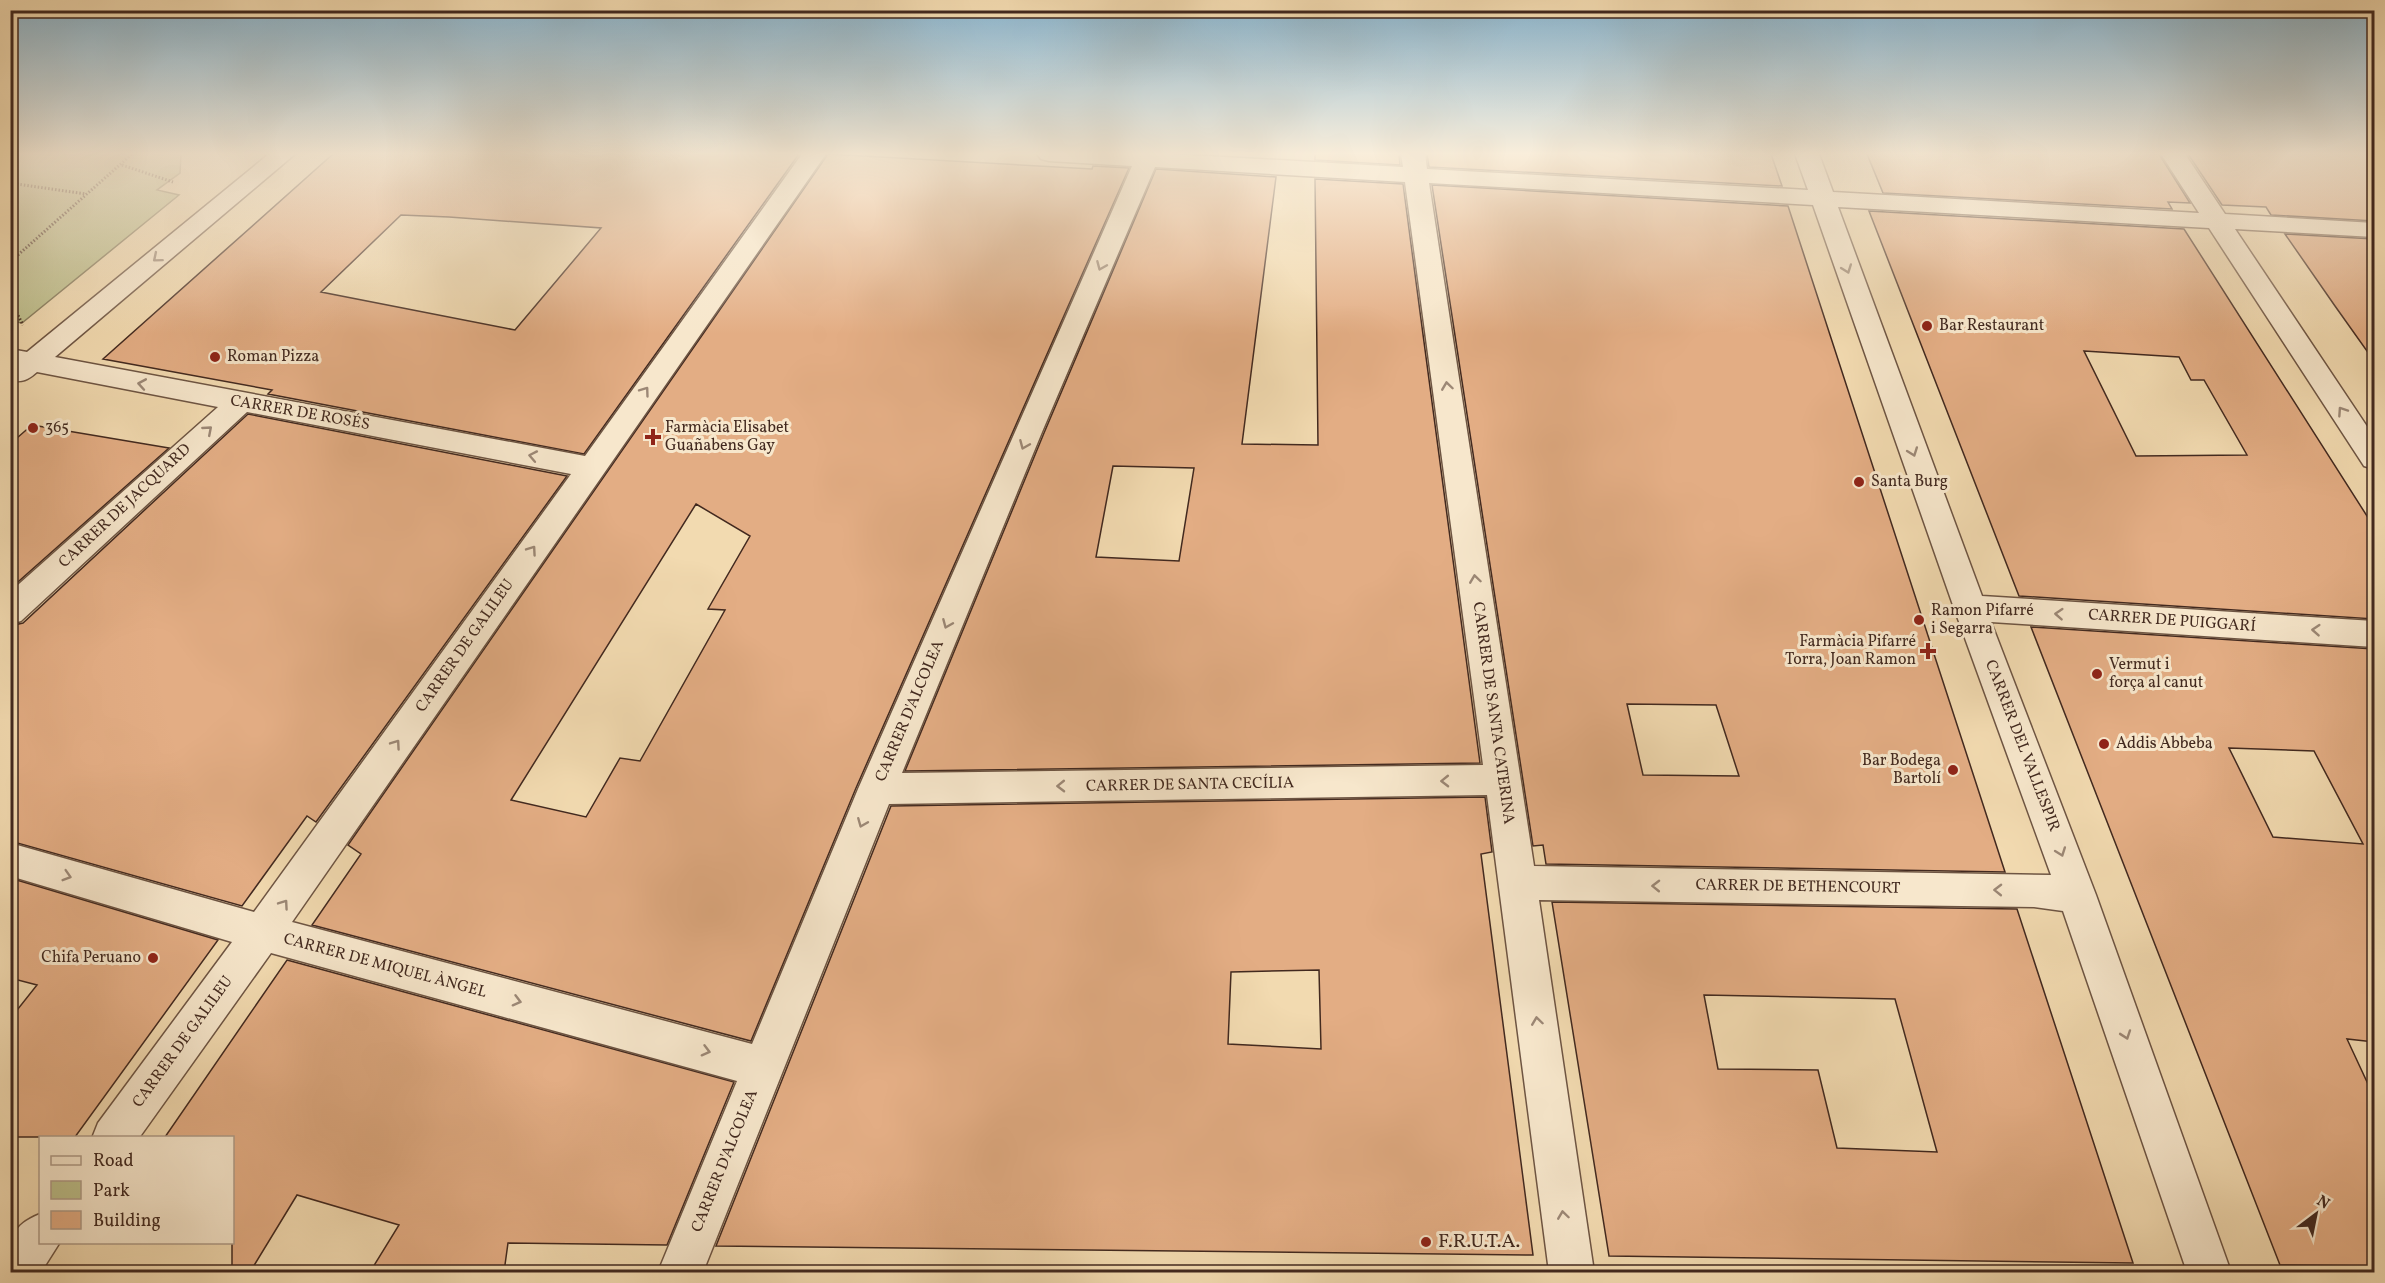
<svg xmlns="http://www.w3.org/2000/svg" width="2385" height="1283" viewBox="0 0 2385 1283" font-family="Vollkorn,serif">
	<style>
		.green { fill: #bcbf8a; stroke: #7f7454; stroke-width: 1.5 }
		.building { fill: #e3ad84; stroke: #42291f; stroke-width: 1.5; fill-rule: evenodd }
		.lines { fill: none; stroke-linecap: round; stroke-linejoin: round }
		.minor-casing { stroke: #6e5543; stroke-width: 3 }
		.path { stroke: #42291f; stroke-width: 3; stroke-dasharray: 1.5 2; stroke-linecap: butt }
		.minor { fill: #f7e7cc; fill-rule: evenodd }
		.oneway { stroke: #9c8876 }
		.poi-dot { fill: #8f2418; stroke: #f7e7cc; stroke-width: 2 }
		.labels { text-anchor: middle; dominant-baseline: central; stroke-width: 6; stroke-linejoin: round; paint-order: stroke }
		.poi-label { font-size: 16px; fill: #42291f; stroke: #f7e7cc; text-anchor: start }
		.street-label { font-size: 16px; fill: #42291f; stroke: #f7e7cc }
		.near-poi-label { font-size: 20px; fill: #42291f; stroke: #f7e7cc; text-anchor: start }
	</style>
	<rect width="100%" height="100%" fill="#f2dab0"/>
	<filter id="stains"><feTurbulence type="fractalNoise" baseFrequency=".00333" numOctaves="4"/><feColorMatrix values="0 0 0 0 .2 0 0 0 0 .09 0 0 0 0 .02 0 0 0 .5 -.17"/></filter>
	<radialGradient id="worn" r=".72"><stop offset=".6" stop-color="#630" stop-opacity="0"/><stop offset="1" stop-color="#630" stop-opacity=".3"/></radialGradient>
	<path class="green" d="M10 154H181L180 173 157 190 179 195 22 323 11 321Z"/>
	<path class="building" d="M333 154H799L584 454 268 394 272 390 103 359ZM401 215 449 217 601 228 515 330 321 292Z
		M828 154 1092 169 1093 166 1129 168 856 788 751 1041 312 925 361 854 348 845ZM696 504 750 536 708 609 725 610 640 761 620 758 586 817 511 800Z
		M1315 154H1399L1400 165 1315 160Z
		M1427 154H1771L1782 186 1429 167Z
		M1867 154H2159L2190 203 2168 202 2172 209 1883 193Z
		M2188 154H2374V221L2271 215 2266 207 2222 205Z
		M1156 169 1276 177 1242 444 1318 445 1315 179 1403 184 1480 763 905 771 1044 433ZM1113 466 1194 468 1179 561 1096 557Z
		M1432 185 1788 206 2005 872 1546 864 1543 845 1533 846ZM1627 704 1716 705 1739 776 1643 775Z
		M1869 211 2184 229 2374 527V619L2019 596ZM2084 351 2179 357 2191 380H2204L2247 455 2136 456Z
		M2285 234 2374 239V361L2335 306Z
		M248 414 567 476 316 822 307 816 242 906 10 841V626L23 623Z
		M32 425 169 448 10 589V444Z
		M2031 627 2374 649V1042L2347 1039 2374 1097V1266L2280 1265ZM2229 748 2314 751 2363 844 2273 837Z
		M1485 797 1492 852 1481 854 1533 1255 716 1246 891 806ZM1319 970 1321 1049 1228 1044 1231 972Z
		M10 878 218 940 75 1137H10V1019L37 985 10 978Z
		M1552 902 2017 909 2133 1263 1609 1256ZM1704 995 1895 999 1937 1152 1837 1148 1818 1070 1718 1069Z
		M287 960 734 1082 667 1245 508 1243 504 1272H370L399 1225 297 1195 250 1272H232V1137H165Z"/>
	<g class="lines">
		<defs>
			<path id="minor" d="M269 154H295L55 357 585 456 802 154H826L292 922 752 1044 858 789 1132 166 1049 161 1041 159 1037 154H1171L1403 167 1401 154H1425L1427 169 1808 190 1795 154H1819L1833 192 2199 213 2161 154H2185L2225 214 2374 223V237L2235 229 2374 437V469L2364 466 2209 228 1838 207 1982 596 2374 621V647L1991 622 2096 895 2231 1272H2187L2063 911 2034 907 1539 900 1594 1272H1549L1487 795 889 804 703 1272H658L737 1081 271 953 139 1138H92L98 1123 232 942 10 876V843L254 912 571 474 247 412 21 621 10 624V592L218 407 37 372C28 380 22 383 10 380V349L27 352ZM1155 167 1405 182 1483 765 902 773 1042 432ZM1429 183 1813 205 1954 608 2051 875 1534 866Z
				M40 1214V1242H60L41 1272H10C10 1242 8 1227 40 1214Z"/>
		</defs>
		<use href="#minor" class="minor-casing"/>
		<path class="path" d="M122 165 173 182
			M10 183 86 194
			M10 262 132 154
			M10 300 23 325"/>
		<use href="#minor" class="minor"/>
	</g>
	<defs><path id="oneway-chevron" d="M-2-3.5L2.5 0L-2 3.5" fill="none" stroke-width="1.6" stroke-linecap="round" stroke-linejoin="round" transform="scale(1.5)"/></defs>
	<g class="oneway">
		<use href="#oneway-chevron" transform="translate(157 258) rotate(140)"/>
		<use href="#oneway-chevron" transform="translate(1101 266) rotate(113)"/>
		<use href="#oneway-chevron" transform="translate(1847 269) rotate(70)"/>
		<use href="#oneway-chevron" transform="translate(142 384) rotate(-170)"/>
		<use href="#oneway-chevron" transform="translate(1447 386) rotate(-98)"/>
		<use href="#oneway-chevron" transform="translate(645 391) rotate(-54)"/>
		<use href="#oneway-chevron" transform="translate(2342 411) rotate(-124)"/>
		<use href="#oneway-chevron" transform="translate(208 430) rotate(-41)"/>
		<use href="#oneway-chevron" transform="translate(1024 445) rotate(113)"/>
		<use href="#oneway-chevron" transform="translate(1913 452) rotate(70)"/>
		<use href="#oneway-chevron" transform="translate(533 456) rotate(-169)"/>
		<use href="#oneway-chevron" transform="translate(532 550) rotate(-55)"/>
		<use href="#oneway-chevron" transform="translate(1475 579) rotate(-98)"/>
		<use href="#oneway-chevron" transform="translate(2059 614) rotate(-176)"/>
		<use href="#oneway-chevron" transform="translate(947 624) rotate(113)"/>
		<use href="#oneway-chevron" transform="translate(2316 630) rotate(-176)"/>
		<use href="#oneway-chevron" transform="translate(396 744) rotate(-55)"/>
		<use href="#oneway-chevron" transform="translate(1445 781) rotate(179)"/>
		<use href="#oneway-chevron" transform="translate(1061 786) rotate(179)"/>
		<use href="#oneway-chevron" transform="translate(862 823) rotate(112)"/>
		<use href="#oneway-chevron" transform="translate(2061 852) rotate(70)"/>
		<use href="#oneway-chevron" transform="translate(67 876) rotate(17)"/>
		<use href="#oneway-chevron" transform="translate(1656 886) rotate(-179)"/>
		<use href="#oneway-chevron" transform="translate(1998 890) rotate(-179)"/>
		<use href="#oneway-chevron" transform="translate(284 904) rotate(-55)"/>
		<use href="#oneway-chevron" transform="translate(517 1001) rotate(15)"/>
		<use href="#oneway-chevron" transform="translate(1537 1021) rotate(-98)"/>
		<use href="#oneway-chevron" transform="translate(2126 1035) rotate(71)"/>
		<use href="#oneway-chevron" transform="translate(706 1051) rotate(15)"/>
		<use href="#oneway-chevron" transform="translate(1563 1215) rotate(-98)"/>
	</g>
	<linearGradient id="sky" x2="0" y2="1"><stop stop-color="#89b6d1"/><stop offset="0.46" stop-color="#f9eedb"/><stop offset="1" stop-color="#f9eedb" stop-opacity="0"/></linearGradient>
	<rect width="2385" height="334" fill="url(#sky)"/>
	<g class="poi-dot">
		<circle cx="1927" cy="326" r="6"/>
		<circle cx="215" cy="357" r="6"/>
		<circle cx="33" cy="428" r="6"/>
		<path d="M650 428h6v6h6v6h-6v6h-6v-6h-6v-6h6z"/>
		<circle cx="1859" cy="482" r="6"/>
		<circle cx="1919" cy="620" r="6"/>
		<path d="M1925 642h6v6h6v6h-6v6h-6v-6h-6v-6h6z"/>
		<circle cx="2097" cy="674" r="6"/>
		<circle cx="2104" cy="744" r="6"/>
		<circle cx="1953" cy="770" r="6"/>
		<circle cx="153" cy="958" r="6"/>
		<circle cx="1426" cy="1242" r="6"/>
	</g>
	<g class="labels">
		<g class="poi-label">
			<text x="1939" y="326">Bar Restaurant</text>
			<text x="227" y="357">Roman Pizza</text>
			<text x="45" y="428">365</text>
			<text x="665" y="428">Farmàcia Elisabet<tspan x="665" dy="18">Guañabens Gay</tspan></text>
			<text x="1871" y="482">Santa Burg</text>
			<text x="1931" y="611">Ramon Pifarré<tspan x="1931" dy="18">i Segarra</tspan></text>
			<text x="1916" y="642" text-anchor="end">Farmàcia Pifarré<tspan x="1916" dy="18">Torra, Joan Ramon</tspan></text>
			<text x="2109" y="665">Vermut i<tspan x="2109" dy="18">força al canut</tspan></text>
			<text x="2116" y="744">Addis Abbeba</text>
			<text x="1941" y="761" text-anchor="end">Bar Bodega<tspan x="1941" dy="18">Bartolí</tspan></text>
			<text x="141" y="958" text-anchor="end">Chifa Peruano</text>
		</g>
		<g class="street-label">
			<text transform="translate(300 413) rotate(10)">CARRER DE ROSÉS</text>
			<text transform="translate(125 506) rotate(-43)">CARRER DE JACQUARD</text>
			<text transform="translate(2172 621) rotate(4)">CARRER DE PUIGGARÍ</text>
			<text transform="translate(465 646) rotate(-55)">CARRER DE GALILEU</text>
			<text transform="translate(910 711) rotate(-67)">CARRER D'ALCOLEA</text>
			<text transform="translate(1493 713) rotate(82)">CARRER DE SANTA CATERINA</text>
			<text transform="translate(2022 746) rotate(69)">CARRER DEL VALLESPIR</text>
			<text transform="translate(1190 785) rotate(-1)">CARRER DE SANTA CECÍLIA</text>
			<text transform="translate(1798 887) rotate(1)">CARRER DE BETHENCOURT</text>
			<text transform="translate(385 966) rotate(15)">CARRER DE MIQUEL ÀNGEL</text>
			<text transform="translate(183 1042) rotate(-54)">CARRER DE GALILEU</text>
			<text transform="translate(725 1161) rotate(-68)">CARRER D'ALCOLEA</text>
		</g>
		<g class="near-poi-label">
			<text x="1438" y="1242">F.R.U.T.A.</text>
		</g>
	</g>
	<rect width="2385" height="1283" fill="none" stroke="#f2dab0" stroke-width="36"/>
	<rect x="12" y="12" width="2361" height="1259" fill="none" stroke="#42291f" stroke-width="3"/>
	<rect x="18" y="18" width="2349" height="1247" fill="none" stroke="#42291f" stroke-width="1.5"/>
	<rect x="39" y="1136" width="195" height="108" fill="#f7e7cc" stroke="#af9b87" stroke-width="1.5"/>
	<rect x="51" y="1156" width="30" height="9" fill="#f7e7cc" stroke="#af9b87" stroke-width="1.5"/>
	<text x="93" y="1166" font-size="18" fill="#42291f">Road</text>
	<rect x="51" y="1181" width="30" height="18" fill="#bcbf8a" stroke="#af9b87" stroke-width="1.5"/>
	<text x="93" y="1196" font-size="18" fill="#42291f">Park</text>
	<rect x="51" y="1211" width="30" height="18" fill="#e3ad84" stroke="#af9b87" stroke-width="1.5"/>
	<text x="93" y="1226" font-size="18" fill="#42291f">Building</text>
	<g transform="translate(2316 1214) rotate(32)" stroke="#f7e7cc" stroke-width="4.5" paint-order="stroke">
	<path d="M0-4.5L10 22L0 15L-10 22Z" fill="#42291f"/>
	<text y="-9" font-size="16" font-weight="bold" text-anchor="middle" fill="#42291f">N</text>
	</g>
	<rect width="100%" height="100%" filter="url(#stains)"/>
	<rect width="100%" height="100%" fill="url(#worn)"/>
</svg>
